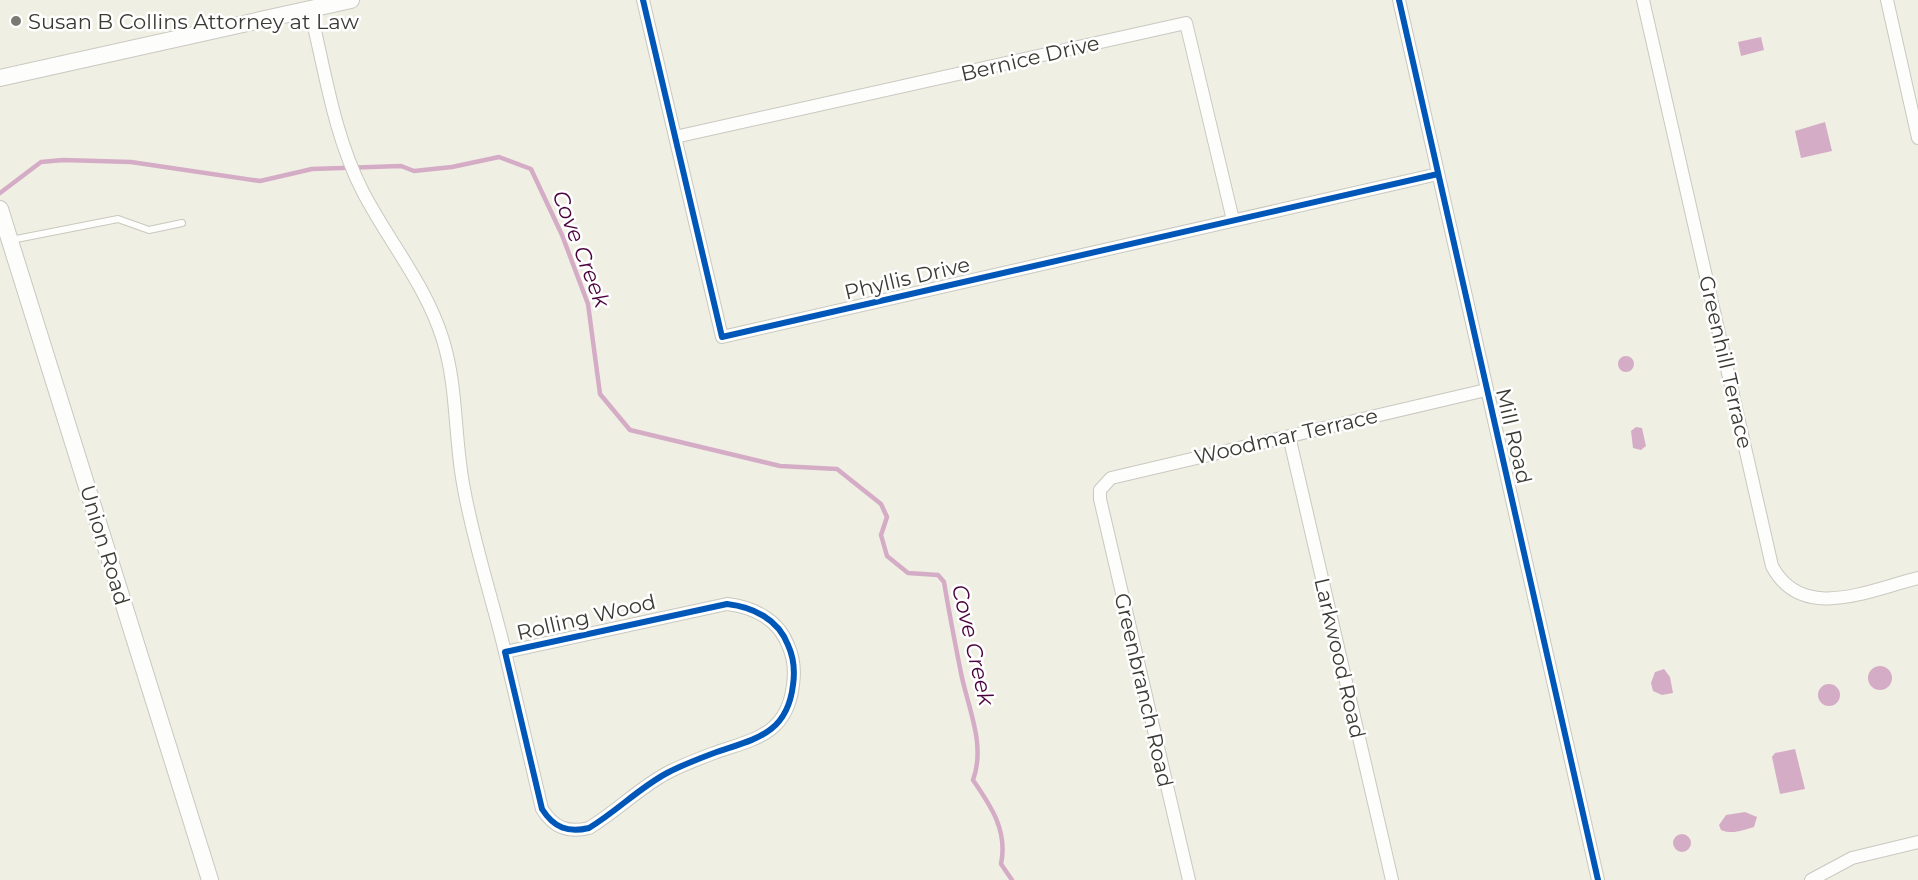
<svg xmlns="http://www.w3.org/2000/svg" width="1918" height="880" viewBox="0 0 1918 880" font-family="Montserrat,sans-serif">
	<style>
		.water { fill: #d5acc6 }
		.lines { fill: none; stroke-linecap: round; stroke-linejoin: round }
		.stream { stroke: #d5acc6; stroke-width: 4.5 }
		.lane-casing { stroke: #c9c8c0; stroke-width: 8 }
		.street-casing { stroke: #c9c8c0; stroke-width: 14 }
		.secondary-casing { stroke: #c9c8c0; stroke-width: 18 }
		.lane { stroke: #fdfdfb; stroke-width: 6 }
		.street { stroke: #fdfdfb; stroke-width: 12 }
		.secondary { stroke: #fdfdfb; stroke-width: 16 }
		.cycleway-casing { stroke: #fff; stroke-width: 10 }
		.cycleway { stroke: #0057b8; stroke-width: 6 }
		.poi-dot { fill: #7a7a72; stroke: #fff; stroke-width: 2 }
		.labels { text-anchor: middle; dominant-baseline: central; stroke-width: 5; stroke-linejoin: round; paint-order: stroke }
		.poi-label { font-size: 21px; fill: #3b3b34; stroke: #fff; text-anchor: start }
		.street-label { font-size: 21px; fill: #3b3b34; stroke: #fff }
		.water-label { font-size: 22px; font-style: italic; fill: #4a023d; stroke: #fff }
	</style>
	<rect width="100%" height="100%" fill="#f0efe4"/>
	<path class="water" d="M1761 37 1764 50 1741 56 1738 42Z
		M1825 122 1832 151 1801 158 1795 131Z
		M1618 364a8 8 0 1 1 16 0a8 8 0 1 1-16 0Z
		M1636 427 1642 428 1646 446 1641 450 1633 448 1631 431Z
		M1868 678a12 12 0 1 1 24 0a12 12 0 1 1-24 0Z
		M1664 669 1670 677 1673 693 1662 695 1653 691 1651 683 1655 672Z
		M1818 695a11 11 0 1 1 22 0a11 11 0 1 1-22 0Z
		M1795 749 1805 789 1780 794 1772 757 1775 753Z
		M1745 812 1757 817 1754 827C1743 830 1733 835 1721 830L1719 825 1726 815Z
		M1673 843a9 9 0 1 1 18 0a9 9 0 1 1-18 0Z"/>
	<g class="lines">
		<path class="stream" d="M0 193 41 162 63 160 131 162 260 181 312 169 401 166 414 171 452 167 499 157 531 169 562 235 588 304 600 394 630 430 780 466 837 469 881 504 887 517 881 535 887 556 908 573 938 575 944 582C949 612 955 643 961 673 968 708 986 745 973 780 991 806 1008 831 1001 864L1012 880"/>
		<defs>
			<path id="lane" d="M11 240 118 219 149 230 182 223"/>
			<path id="street" d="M643 0 722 337 1438 174
				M1399 0 1598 880
				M1643 0 1772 566C1802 623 1869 590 1918 578
				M1887 0 1918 138
				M310 9C325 71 334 136 363 192 389 242 426 285 443 340 458 389 454 439 464 489 474 544 492 598 505 652
				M675 137 1186 23 1233 220
				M1289 436 1392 880
				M727 604C753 607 778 619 788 645 794 658 795 671 793 685 787 735 754 739 714 753 698 759 682 765 667 773 639 788 617 811 589 828 568 833 554 828 542 809L505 652Z
				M1189 880 1100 499V490L1111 478 1486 390
				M1811 880 1852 858 1918 842"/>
			<path id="secondary" d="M0 78 351 0
				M0 209 210 880"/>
		</defs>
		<use href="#lane" class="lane-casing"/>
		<use href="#street" class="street-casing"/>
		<use href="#secondary" class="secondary-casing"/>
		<use href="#lane" class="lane"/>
		<use href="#street" class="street"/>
		<use href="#secondary" class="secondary"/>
		<defs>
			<path id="cycleway" d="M643 0 722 337 1438 174
				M1399 0 1598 880
				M727 604C753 607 778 619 788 645 794 658 795 671 793 685 787 735 754 739 714 753 698 759 682 765 667 773 639 788 617 811 589 828 568 833 554 828 542 809L505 652Z"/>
		</defs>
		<use href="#cycleway" class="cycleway-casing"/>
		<use href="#cycleway" class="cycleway"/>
	</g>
	<circle class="poi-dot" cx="16" cy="21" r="6"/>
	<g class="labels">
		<g class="poi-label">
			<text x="28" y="21">Susan B Collins Attorney at Law</text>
		</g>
		<g class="street-label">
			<text transform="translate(1030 58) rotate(-13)">Bernice Drive</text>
			<text transform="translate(907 278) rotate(-13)">Phyllis Drive</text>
			<text transform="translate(1726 362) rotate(77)">Greenhill Terrace</text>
			<text transform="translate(1286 436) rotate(-13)">Woodmar Terrace</text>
			<text transform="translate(1514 436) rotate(77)">Mill Road</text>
			<text transform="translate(105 545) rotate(73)">Union Road</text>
			<text transform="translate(586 617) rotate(-13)">Rolling Wood</text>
			<text transform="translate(1340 658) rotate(77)">Larkwood Road</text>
			<text transform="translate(1144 690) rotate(77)">Greenbranch Road</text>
		</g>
		<g class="water-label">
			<text transform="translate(581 249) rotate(69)">Cove Creek</text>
			<text transform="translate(973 645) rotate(77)">Cove Creek</text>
		</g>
	</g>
</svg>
